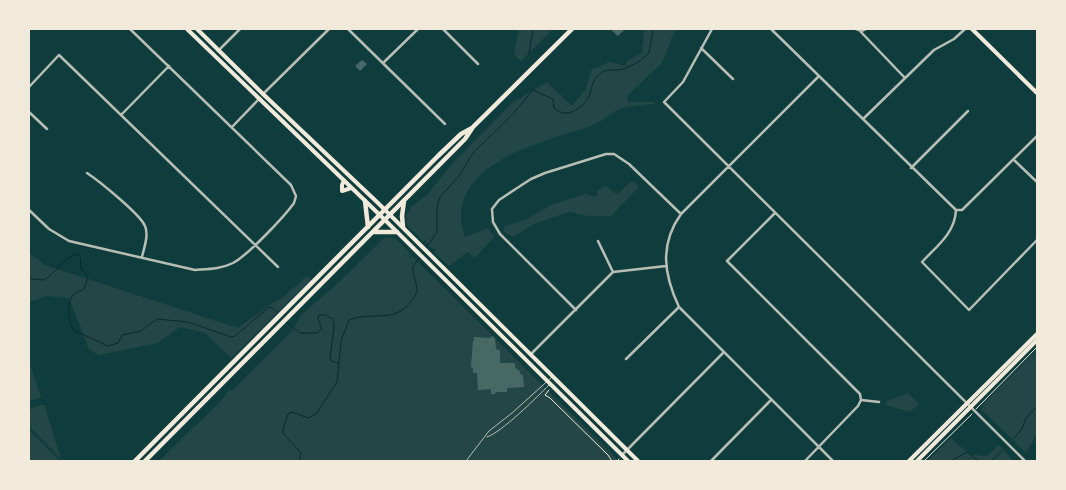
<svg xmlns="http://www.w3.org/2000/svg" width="1066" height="490" viewBox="0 0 1066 490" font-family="Roboto,sans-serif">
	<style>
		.green { fill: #244646 }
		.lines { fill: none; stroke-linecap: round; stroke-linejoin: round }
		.stream { stroke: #0a2a2b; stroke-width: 1 }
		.building { fill: #486865 }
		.path { stroke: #f1e9da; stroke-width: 1 }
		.service { stroke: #b8beb3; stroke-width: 1 }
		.minor { stroke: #b8beb3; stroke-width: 2.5 }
		.secondary { stroke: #f1e9da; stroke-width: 4 }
		.primary { stroke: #f1e9da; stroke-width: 4.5 }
	</style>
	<rect width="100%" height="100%" fill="#0f3d3e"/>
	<path class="green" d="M519 29H553L521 61 514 54Z
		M644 29H676L661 64 627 96 628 102H654V104C644 105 630 105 620 109 608 115 600 123 588 127 545 141 460 160 461 218 461 224 463 231 465 237L488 228 494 237 475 258 468 252 449 266 434 252 436 250 428 246 426 240 423 241 407 225 406 215 411 209V207L428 194 451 165 512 103 547 82 572 106 586 89 592 69 611 62 626 66 627 61 642 53Z
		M631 181 638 185V188L611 216H588L569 212 534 224 513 237 503 231 505 226 525 220 551 205 585 194 597 197V191L606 186 617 195Z
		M385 237 396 239 411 255 409 257 410 259 412 256 419 262 421 265 619 461H159L222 400 228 391H232L292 331 302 314 337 284Z
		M29 253 45 265 238 328 274 302 281 299 307 276 311 280 231 358 205 333 179 327 158 343 99 355 89 349 69 298 47 296 29 302Z
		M1037 350V433L1026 453 982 410V405Z
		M29 361 41 397 29 401Z
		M908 393 919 404 910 412 886 405 887 401Z
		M44 404 61 459 29 426V409Z
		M29 430 60 461H29Z
		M951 438 970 455 987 456 999 445 1012 459 1009 461H971L968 459 965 461H927Z"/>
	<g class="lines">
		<path class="stream" d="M529 54 533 29
			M29 277 32 279 44 280C56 273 64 258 77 254L80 255 81 269 88 277 84 289C81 291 76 292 73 295 66 302 69 322 73 330L108 346 118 343 122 335 141 331 157 319 188 322 231 337 235 336 269 307 273 308 279 314
			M287 322 300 333H317L322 329 318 319 319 315H325L333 319 334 327 330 358 331 361 338 363
			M1013 439 1022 429 1026 418 1037 406
			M299 461 301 453 283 433V428L288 414 292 412 308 418 316 414 337 382 341 341 349 320C370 311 396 324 411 301 414 298 416 295 417 290 417 282 412 275 413 267L437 232V206L440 197 459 176 473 153 513 114 533 90 553 99 554 108C565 119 579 110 587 100 593 91 590 80 601 73 608 68 616 71 624 69 632 66 641 61 647 55L649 53 653 29
			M951 461 967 452 979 461
			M991 461 1003 450"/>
	</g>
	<path class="building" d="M610 29H625L618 36Z
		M362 60 367 64 360 71 355 66Z
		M492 336 495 338 496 349 500 350V363H515V368L519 370 521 375H523L524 387 507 388V392H495L496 394H491V389L478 390 477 373H473V368L471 367 473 341H474V337L490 338Z"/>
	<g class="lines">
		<path class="path" d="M549 390 545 395 550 398 608 455 612 461
			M976 409 1037 347
			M617 461 619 459
			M924 461 972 414"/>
		<path class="service" d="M487 437C502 432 536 398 549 385
			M466 461 489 431 512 413 552 377"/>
		<path class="minor" d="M348 29 445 124
			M443 29 478 64
			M712 29 683 82 664 102 1025 461
			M771 29 956 210
			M856 29 862 31 866 29
			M860 31 905 78
			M701 48 733 79
			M218 51 240 29
			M383 63 418 29
			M819 76 681 214C659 245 664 275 679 307L833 461
			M29 87 59 55 278 267
			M263 94 329 29
			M29 112 47 129
			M122 114 169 66
			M863 119 934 50 954 39 965 29
			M232 127 260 98
			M1037 136 962 210H956C955 233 937 246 922 262L969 310 1037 240
			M1014 160 1037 182
			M911 168 968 111
			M87 173C99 181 140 214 145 226 149 235 144 248 142 257
			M29 210 49 229 69 241 195 270C208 269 221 269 233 263 248 255 284 217 294 203L296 196 291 185 130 29
			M775 213 727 261 860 394 861 400
			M598 241 613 272
			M576 310 500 234 493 222 492 209 499 200 531 179 545 173 606 154H614L629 164 681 214
			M531 354 613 272 666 266
			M626 359 679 307
			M861 400 879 402
			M622 455 724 352
			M711 461 771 400
			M805 461 858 406 861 400"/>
		<path class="secondary" d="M187 29 385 220 628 461
			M197 29 263 94 378 203 638 461
			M972 29 1037 93
			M344 180 342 185V191L351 188
			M909 461 1037 334
			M917 461 1037 340"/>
		<path class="primary" d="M365 201 368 227
			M403 227 402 216 404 201
			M373 232H397
			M135 461 438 156 461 134 472 128
			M145 461 465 139 473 127 572 29"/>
	</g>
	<rect width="1066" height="490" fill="none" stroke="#f1e9da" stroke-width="60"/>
</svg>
